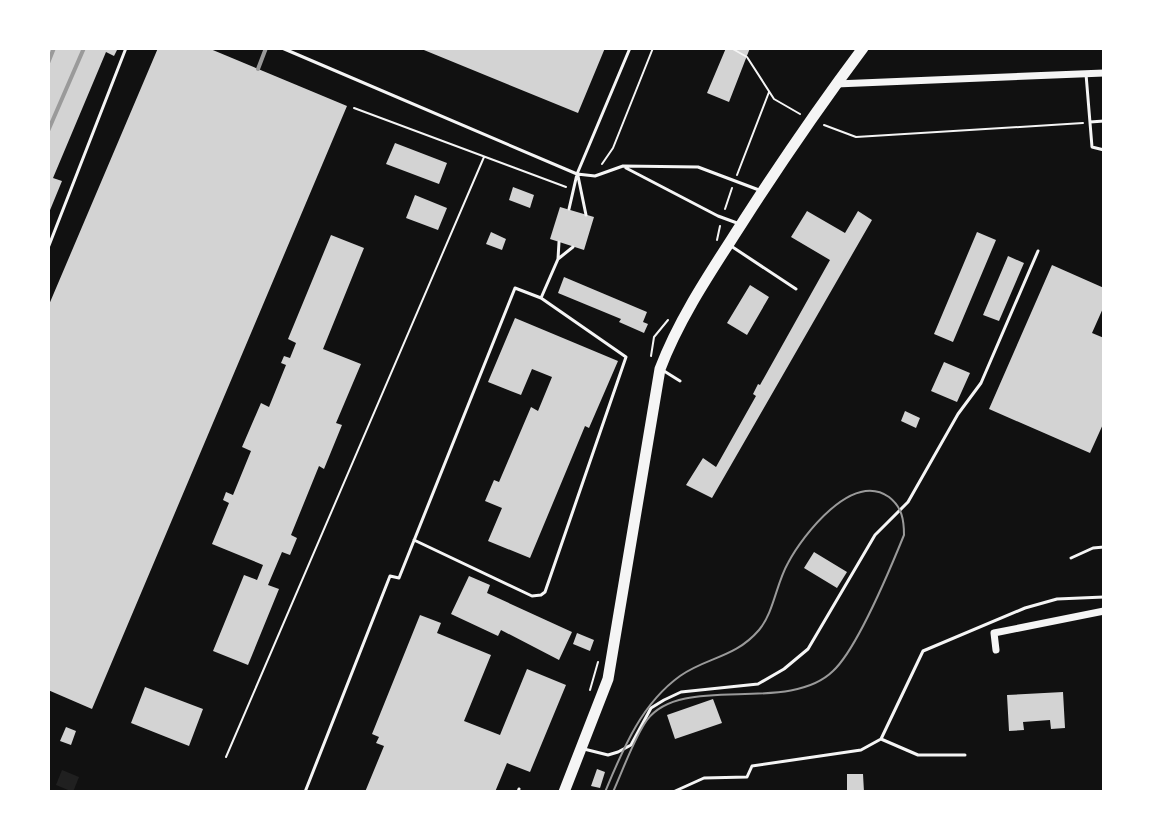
<svg xmlns="http://www.w3.org/2000/svg" width="1152" height="840" viewBox="0 0 1152 840" font-family="'Open Sans',sans-serif">
	<style>
		.green { fill: #202020 }
		.building { fill: #d3d3d3 }
		.lines { fill: none; stroke-linecap: round; stroke-linejoin: round }
		.path { stroke: #f5f5f5; stroke-width: 2 }
		.service { stroke: #f5f5f5; stroke-width: 3 }
		.minor { stroke: #f5f5f5; stroke-width: 7 }
		.primary { stroke: #f5f5f5; stroke-width: 11 }
		.tram { stroke: #9a9a9a; stroke-width: 2 }
		.rail { stroke: #9a9a9a; stroke-width: 4 }
	</style>
	<rect width="100%" height="100%" fill="#111"/>
	<path class="green" d="M62 770 79 777 73 792 56 785Z"/>
	<path class="building" d="M48 48H118L114 56 106 52 53 178 62 181 48 215Z
		M158 48H208L347 106 92 709 48 690V307Z
		M419 48H605L578 113Z
		M726 48H750L729 102 707 93Z
		M395 143 447 163 439 184 386 164Z
		M513 187 534 195 530 208 509 200Z
		M415 195 447 208 438 230 406 218Z
		M560 207 594 217 584 250 550 239Z
		M807 211 845 233 858 211 872 220 712 498 686 485 703 458 716 467 756 396 753 394 758 384 760 385 830 260 791 237Z
		M491 232 506 239 502 250 486 244Z
		M977 232 996 240 953 342 934 334Z
		M331 235 364 248 323 349 361 364 336 423 342 425 324 469 319 466 291 535 297 538 290 555 282 552 268 585 279 589 248 665 213 651 244 575 257 580 263 565 212 544 229 503 223 500 226 492 233 495 251 451 242 447 261 403 269 407 286 365 281 363 284 356 290 358 296 343 288 339Z
		M1008 256 1024 263 999 321 983 315Z
		M1052 265 1104 288V306L1092 333 1104 338V422L1090 453 989 409Z
		M564 277 647 312 643 322 648 324 644 333 619 322 621 319 558 293Z
		M750 285 769 297 747 335 727 323Z
		M515 318 618 361 589 428 585 426 530 558 488 541 502 508 485 501 494 480 499 482 531 407 538 411 552 377 532 369 521 395 488 382Z
		M944 362 970 373 957 402 931 391Z
		M905 411 920 418 916 428 901 421Z
		M814 552 847 572 837 588 804 568Z
		M469 576 490 585 487 593 572 632 559 660 501 630 498 636 451 614Z
		M420 615 441 623 437 633 491 655 464 721 500 735 527 669 566 685 530 772 507 763 495 792H365L384 746 376 743 379 737 372 734Z
		M577 633 594 640 590 651 573 644Z
		M145 687 203 709 189 746 131 723Z
		M1063 692 1065 728 1051 729 1050 720 1023 722 1024 730 1009 731 1007 695Z
		M713 699 722 723 675 739 667 715Z
		M66 727 76 731 71 745 60 741Z
		M597 769 605 772 600 788 591 786Z
		M847 774H863L864 792H847Z"/>
	<g class="lines">
		<path class="path" d="M731 48 747 57 774 99 800 114
			M354 108 566 187
			M824 125 856 137 1083 123
			M602 164 613 148 653 48
			M737 175 769 92
			M725 209 732 188
			M717 240 720 226
			M651 356 654 337 668 320
			M590 690 598 662
			M226 757 484 157"/>
		<path class="service" d="M282 48 577 174 595 176 623 166 698 167 759 190
			M1086 74 1092 147 1104 150
			M1090 122 1104 121
			M626 168 718 216 737 223
			M578 176 586 215
			M569 209 577 174 630 48
			M731 246 796 289
			M48 248 126 48
			M558 259 573 247
			M541 298 558 259 559 242
			M664 371 680 381
			M1071 558 1093 548 1104 547
			M881 739 918 755H965
			M584 749 608 755 618 752 631 745 651 708 664 700 681 692 758 684 784 669 808 649 875 535 908 502 958 414 981 383 1038 251
			M305 792 390 576 399 578 515 288 541 298 626 357 545 592 541 595 532 596 414 540
			M518 792 519 789
			M673 792 704 778 747 777 752 766 861 750 881 739 923 651 1025 608 1057 599 1104 597"/>
		<path class="minor" d="M836 84 1104 73
			M996 650 994 633 1104 611"/>
		<path class="primary" d="M564 792 608 679 660 369C680 316 714 267 744 220 782 161 821 104 863 48"/>
		<path class="tram" d="M605 792C623 749 641 704 680 676 707 657 735 658 759 630 774 612 776 584 788 563 803 535 852 471 889 497 902 507 904 520 904 535 891 567 857 649 833 671 788 715 682 673 647 720 634 738 623 770 613 792"/>
		<path class="rail" d="M48 63 54 48
			M258 69 266 48
			M48 131 84 48"/>
	</g>
	<rect width="1152" height="840" fill="none" stroke="#ffffff" stroke-width="100"/>
</svg>
